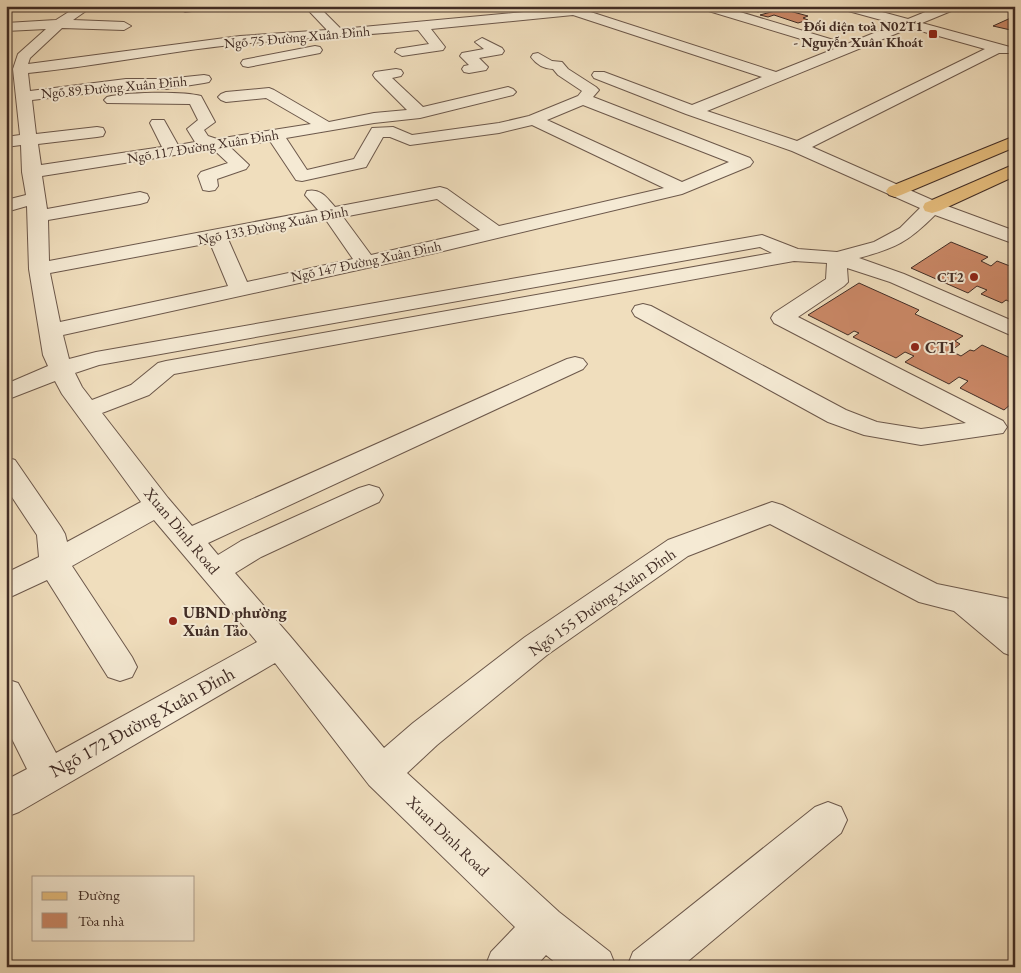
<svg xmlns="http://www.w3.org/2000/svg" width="1021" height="973" viewBox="0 0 1021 973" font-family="'EB Garamond',serif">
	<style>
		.building { fill: #cc8968; stroke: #402c25 }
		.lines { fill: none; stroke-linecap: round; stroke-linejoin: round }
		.minor-casing { stroke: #6c584b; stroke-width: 2 }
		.major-casing { stroke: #402c25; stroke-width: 2 }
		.minor { fill: #f5ead4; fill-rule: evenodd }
		.major { fill: #e8bf7e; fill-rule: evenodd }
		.poi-dot { fill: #8f2418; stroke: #f5ead4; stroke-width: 2 }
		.labels { text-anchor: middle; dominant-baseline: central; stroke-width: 4; stroke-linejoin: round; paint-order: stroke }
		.far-poi-label { font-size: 14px; font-weight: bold; fill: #402c25; stroke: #f5ead4; text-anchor: end }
		.far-street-label { font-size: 14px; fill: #402c25; stroke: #f5ead4 }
		.poi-label { font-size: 16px; font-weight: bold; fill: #402c25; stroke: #f5ead4; text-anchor: start }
		.street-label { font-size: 16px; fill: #402c25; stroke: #f5ead4 }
		.near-street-label { font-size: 19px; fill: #402c25; stroke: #f5ead4 }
	</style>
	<rect width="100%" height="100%" fill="#f0debd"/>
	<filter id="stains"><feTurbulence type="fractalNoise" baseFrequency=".004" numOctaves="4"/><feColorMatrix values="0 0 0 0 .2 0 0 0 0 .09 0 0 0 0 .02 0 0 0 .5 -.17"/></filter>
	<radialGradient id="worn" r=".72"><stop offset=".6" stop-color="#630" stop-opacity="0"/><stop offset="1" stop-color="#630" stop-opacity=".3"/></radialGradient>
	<path class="building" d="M744 6H765L769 8 758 12Z
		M782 9 808 16 803 18 808 20 798 23 774 15 768 17 760 15Z
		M1015 16V31L993 26Z
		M951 242 988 257 981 261 991 266 997 261 1015 268V304L1006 300 1002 303 981 294 987 290 977 286 968 293 911 268Z
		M859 283 919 310 915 314 963 336 955 341 960 344 951 351 961 356 970 350 974 351 982 345 1015 360V405L1011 404 1004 410 960 388 968 381 959 377 949 384 905 362 914 356 905 352 896 358 853 337 859 333 854 331 848 335 808 315Z"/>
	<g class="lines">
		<defs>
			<path id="minor" d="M78 6H93L73 20 124 22 131 26 124 30 62 28 30 58 28 64 240 36 327 30 309 11 315 7 320 8 341 29 555 9 552 6H572L776 72 834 49 702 9 700 6H720L847 44 896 24 841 9 839 6H860L908 19 940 6H958L956 9 922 23 1010 47 1012 50 1010 53H999L812 147 939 203 1015 231V244L935 215C908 242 896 248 859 258L904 274 1015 322V337L890 282 847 268 848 282 844 286 798 317 1003 421 1007 427 1003 433 921 445 864 435 828 422 635 316 632 311 635 306 643 304 651 306 846 410 877 422 921 429 966 423 774 323 771 318 774 313 826 279 827 263 794 261 174 374 149 395 102 413 168 498 192 526 567 359 575 357 583 359 587 364 583 369 208 543 218 555 241 541 359 488 369 485 379 488 383 495 379 502 261 557 235 573 290 636 384 748 413 723 525 637 668 540 772 502 782 505 937 584 1015 600V624H1012L1015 626V657L1004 653 954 611 919 602 770 524 688 556 547 655 437 745 407 773 559 912 610 952 616 967H561L546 955 535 967H485L491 952 515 927 369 785 275 663 19 812 6 817V780L27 769 6 727V679L18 683 56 753 257 642 154 520 72 566 132 657 137 667 132 677 120 681 108 677 47 580 6 599V573L39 557 37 535 6 488V457L15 460 61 527 65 534 67 542 141 502 62 394 55 381 6 400V384L48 366 43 355 29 269 27 206 6 212V200L26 195 22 172 21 145 6 147V137L20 135 13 69 18 54 46 29 6 31V23L56 20ZM573 15 762 77 692 105 604 72H594L592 75 594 78 686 114 792 151 920 208 900 228 874 242 837 252 798 249 762 235 96 352 69 359 63 335 435 253 682 194 750 166 753 162 750 158 593 97 599 90 596 87 568 69 562 62 552 61 538 53 533 54 531 57C536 64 544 69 553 69L558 75 582 91 578 96 529 116 499 123 412 135 393 127 372 128 354 159 307 170 286 138 374 123 420 118 513 95 516 92 513 89 508 87 423 107 392 78 401 76 403 73 401 70 396 69 375 72 373 75 375 78 407 110 374 113 329 122 274 90 269 88 226 92 221 94 218 97 221 100 226 102 266 98 311 124 217 139 208 136 204 130 215 122 201 96C183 91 126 92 107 97L104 100 107 103 190 104 198 120 187 129 195 142 178 145 164 120H152L150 123 162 147 41 165 38 144 97 137 103 136 105 132 103 128 97 127 36 134 32 100 126 89H166L204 83 209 82 211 79 209 76 204 75 166 79H126L30 91 28 73C99 66 169 51 240 44 299 38 359 36 418 30L429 44 397 49 395 52 402 56 443 50 445 47 431 29ZM910 28 985 49 797 141 707 111ZM583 105 729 162 682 182 547 120ZM532 125 664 188 499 226 447 189 440 187 335 207C327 198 321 188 307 191L305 195 318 210 49 261 48 220 140 204 147 202 149 198 147 194 140 192 47 209 42 176 213 149 228 163 201 172 198 176 203 190 209 191 215 190 218 186 217 179 246 169 249 165 230 147 270 141 296 180 302 181 366 167 383 137H390L410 145 499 133ZM437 199 480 230 371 255 343 217ZM326 220 353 259 247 282 228 239ZM210 243 228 286 60 322 50 273ZM760 247 772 253 166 361 158 363 131 385 92 400 82 387 75 373 99 365Z
				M175 6H207L205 9 185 12Z
				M482 38 502 48 504 51 502 54 479 58 488 67 486 70 469 73 464 72 462 69 464 66 469 65 460 56 462 53 484 49 475 42Z
				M315 46 320 47 322 50 320 53 248 67 243 66 241 63 243 60 248 59Z
				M828 802 841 807 847 820 841 833 681 967H627L633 952 815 807Z"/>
			<path id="major" d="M1015 136V147L901 195 895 197 889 195 886 191 889 187Z
				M1015 164V176L939 211 932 213 925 211 923 207 925 203Z"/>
		</defs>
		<use href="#minor" class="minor-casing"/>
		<use href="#major" class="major-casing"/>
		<use href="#minor" class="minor"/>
		<use href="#major" class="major"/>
	</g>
	<g class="poi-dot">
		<rect x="928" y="29" width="10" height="10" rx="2.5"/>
		<circle cx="974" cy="277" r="5"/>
		<circle cx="915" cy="347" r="5"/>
		<circle cx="173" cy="621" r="5"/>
	</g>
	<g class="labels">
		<g class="far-poi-label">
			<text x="923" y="26">Đối diện toà N02T1<tspan x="923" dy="16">- Nguyễn Xuân Khoát</tspan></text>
			<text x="964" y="277">CT2</text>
		</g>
		<g class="far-street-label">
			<text transform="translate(297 37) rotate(-5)">Ngõ 75 Đường Xuân Đỉnh</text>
			<text transform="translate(114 87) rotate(-5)">Ngõ 89 Đường Xuân Đỉnh</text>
			<text transform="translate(203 146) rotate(-9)">Ngõ 117 Đường Xuân Đỉnh</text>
			<text transform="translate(273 225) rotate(-11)">Ngõ 133 Đường Xuân Đỉnh</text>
			<text transform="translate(366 261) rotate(-12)">Ngõ 147 Đường Xuân Đỉnh</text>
		</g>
		<g class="poi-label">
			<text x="925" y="347">CT1</text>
			<text x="183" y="612">UBND phường<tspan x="183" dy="18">Xuân Tảo</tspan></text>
		</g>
		<g class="street-label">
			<text transform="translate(182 531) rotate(50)">Xuan Dinh Road</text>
			<text transform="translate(602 602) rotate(-35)">Ngõ 155 Đường Xuân Đỉnh</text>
			<text transform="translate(448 836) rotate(44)">Xuan Dinh Road</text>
		</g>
		<g class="near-street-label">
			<text transform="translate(142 722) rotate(-29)">Ngõ 172 Đường Xuân Đỉnh</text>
		</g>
	</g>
	<rect width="1021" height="973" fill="none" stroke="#f0debd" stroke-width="25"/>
	<rect x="8" y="8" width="1006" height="958" fill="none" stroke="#402c25" stroke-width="2.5"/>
	<rect x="12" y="12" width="996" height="948" fill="none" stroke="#402c25"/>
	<rect x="32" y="876" width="162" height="65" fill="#f5ead4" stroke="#ad9e8e"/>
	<rect x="42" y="892" width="25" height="8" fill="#e8bf7e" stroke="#ad9e8e"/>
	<text x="78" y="900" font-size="15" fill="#402c25">Đường</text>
	<rect x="42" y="913" width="25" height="15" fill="#cc8968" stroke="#ad9e8e"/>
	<text x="78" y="926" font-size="15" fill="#402c25">Tòa nhà</text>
	<rect width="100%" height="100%" filter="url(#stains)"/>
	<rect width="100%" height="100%" fill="url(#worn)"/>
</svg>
